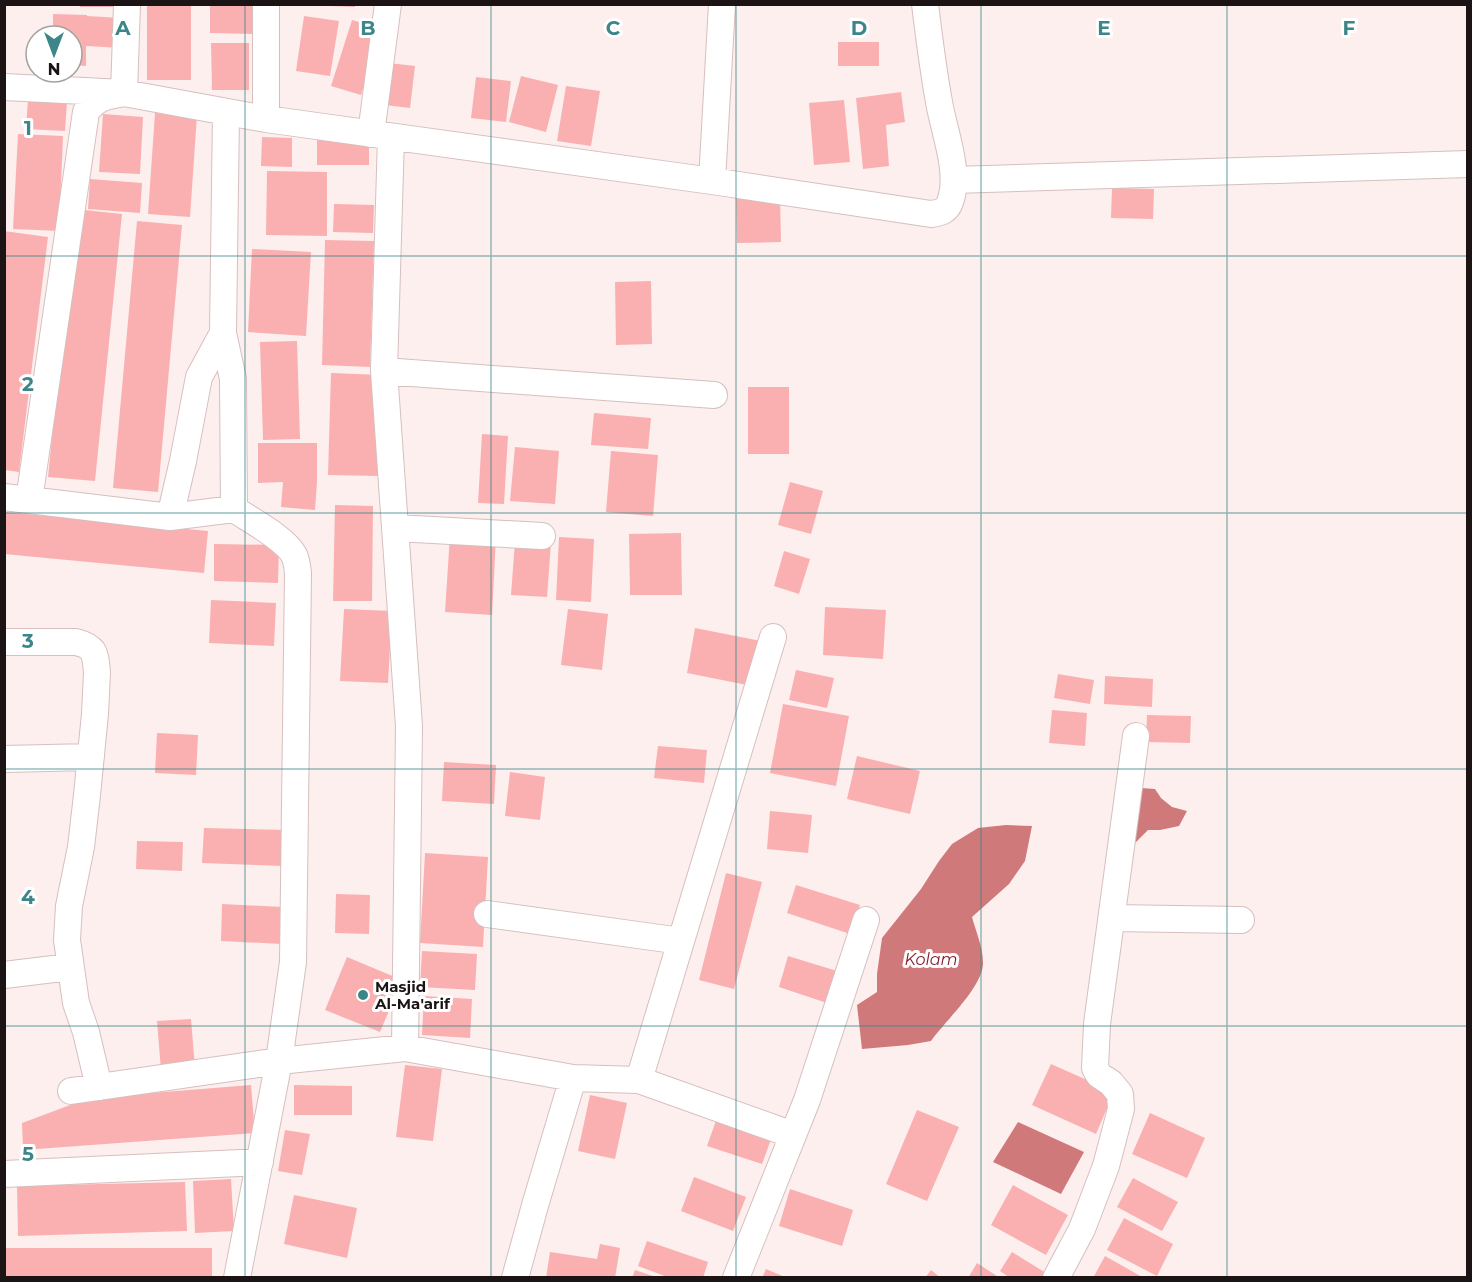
<svg xmlns="http://www.w3.org/2000/svg" width="1472" height="1282" viewBox="0 0 1472 1282" font-family="Montserrat,sans-serif">
	<style>
		.water { fill: #cf797a }
		.building { fill: #fab0b0 }
		.lines { fill: none; stroke-linecap: round; stroke-linejoin: round }
		.street-casing { stroke: #d6bfbf; stroke-width: 28 }
		.street { stroke: #fff; stroke-width: 26 }
		.grid { fill: none; stroke: #3c8588; stroke-width: 1.5; stroke-opacity: 0.55 }
		.poi-dot { fill: #3c8588; stroke: #fff; stroke-width: 2 }
		.labels { text-anchor: middle; dominant-baseline: central; stroke-width: 6; stroke-linejoin: round; paint-order: stroke }
		.poi-label { font-size: 15px; font-weight: bold; fill: #1c1414; stroke: #fff; text-anchor: start }
		.water-label { font-size: 16px; font-style: italic; fill: #7f1625; stroke: #fff }
		.grid-label { font-size: 20px; text-anchor: middle; font-weight: bold; fill: #3c8588; stroke: #fff; stroke-width: 6; stroke-linejoin: round; paint-order: stroke }
	</style>
	<rect width="100%" height="100%" fill="#fdefee"/>
	<path class="water" d="M1141 788 1155 789 1161 798 1172 807 1187 811 1179 826 1160 830H1148L1136 842 1131 845Z
		M1006 825 1032 826 1025 861 1009 884 972 917C976 932 983 947 983 963 983 987 945 1021 931 1041L908 1045 862 1049 857 1005 877 992V974L882 938 921 889 939 861 952 844 978 828Z
		M1018 1122 1084 1152 1061 1194 993 1162Z"/>
	<path class="building" d="M80 4H114V7H80Z
		M210 4H255V34L210 33Z
		M330 4H355V7L330 6Z
		M147 5H191V80H147Z
		M53 14 87 15V16L122 18 121 48 86 46V66L72 65V36H53Z
		M304 16 339 21 330 76 296 71Z
		M352 20 382 29 361 95 331 86Z
		M838 42H879V66H838Z
		M211 43H249V90H212Z
		M389 63 415 66 410 108 385 105Z
		M521 76 558 85 546 132 509 122Z
		M476 77 511 81 506 122 471 118Z
		M566 86 600 91 591 146 557 141Z
		M901 92 905 122 886 125 889 166 863 169 856 98Z
		M28 99 67 102 65 131 26 129Z
		M844 100 850 162 814 165 809 103Z
		M155 113 197 115 190 217 148 214Z
		M103 114 143 117 140 174 99 172Z
		M18 134 63 136 59 231 13 229Z
		M262 137 292 138V167L261 166Z
		M317 140H369V165H317Z
		M267 171 327 172V236L266 235Z
		M90 179 142 183 140 213 88 209Z
		M1112 188 1154 189 1153 219 1111 218Z
		M780 195 781 242 737 243 736 196Z
		M334 204 374 205 373 233 333 232Z
		M75 209 122 214 95 481 48 477Z
		M137 221 182 225 158 492 113 488Z
		M4 231 48 237 19 472 4 470Z
		M325 240 374 241 370 367 322 365Z
		M252 249 311 252 306 336 248 332Z
		M651 281 652 344 616 345 615 282Z
		M297 341 300 439 263 440 260 342Z
		M331 373 381 375 378 476 328 475Z
		M748 387H789V454H748Z
		M594 413 651 418 648 449 591 445Z
		M482 434 508 436 504 504 478 503Z
		M258 443H317V482L315 510 281 507 283 482 258 483Z
		M515 447 559 451 555 504 510 501Z
		M611 451 658 455 653 516 606 512Z
		M790 482 823 491 811 534 778 525Z
		M335 505 373 506 372 601H333Z
		M4 512 208 531 204 573 4 554Z
		M681 533 682 595H630L629 534Z
		M450 535 496 537 492 615 445 612Z
		M559 537 594 539 591 602 556 600Z
		M515 541 551 543 547 597 511 595Z
		M214 544 279 545 278 583 214 581Z
		M784 551 810 559 799 594 774 586Z
		M211 600 276 603 274 646 209 643Z
		M825 607 886 610 883 659 823 655Z
		M344 609 392 611 388 683 340 681Z
		M568 609 608 614 602 670 561 665Z
		M695 628 761 641 752 686 687 673Z
		M796 670 834 678 827 708 789 700Z
		M1058 674 1094 680 1090 704 1054 698Z
		M1105 676 1153 679 1152 707 1104 704Z
		M783 704 849 716 836 786 770 773Z
		M1052 710 1087 713 1085 746 1049 743Z
		M1147 715 1191 716 1190 743 1146 742Z
		M157 733 198 735 196 775 155 773Z
		M658 746 707 750 704 783 654 778Z
		M857 756 920 771 910 814 847 799Z
		M444 762 496 765 494 804 442 801Z
		M510 772 545 777 540 820 505 816Z
		M770 811 812 815 808 853 767 849Z
		M204 828 285 830 284 866 202 863Z
		M137 841 183 842 182 871 136 869Z
		M425 853 488 857 483 947 420 943Z
		M726 873 762 882 734 989 699 980Z
		M796 885 860 905 850 934 787 913Z
		M336 894 370 895 369 934 335 933Z
		M222 904 283 907 282 944 221 941Z
		M422 951 477 954 475 990 420 987Z
		M788 956 837 971 827 1003 779 987Z
		M347 957 402 980 380 1032 325 1010Z
		M424 996 472 999 470 1038 422 1035Z
		M191 1019 195 1068 161 1070 157 1021Z
		M1051 1064 1114 1092 1096 1134 1032 1105Z
		M405 1065 442 1069 433 1141 396 1137Z
		M251 1085 255 1133 23 1150 22 1123 89 1098Z
		M294 1085 352 1086V1115H294Z
		M590 1095 627 1103 615 1159 578 1151Z
		M917 1110 959 1127 927 1201 886 1184Z
		M1150 1113 1205 1138 1187 1178 1132 1154Z
		M718 1115 773 1134 762 1164 707 1146Z
		M285 1130 310 1134 302 1175 278 1171Z
		M694 1177 746 1197 733 1231 681 1211Z
		M1133 1178 1178 1202 1162 1231 1117 1207Z
		M231 1179 234 1231 195 1233 193 1181Z
		M185 1182 187 1231 18 1236 17 1186Z
		M1013 1185 1068 1215 1046 1255 991 1225Z
		M790 1189 853 1210 842 1246 779 1226Z
		M294 1195 357 1208 347 1258 284 1244Z
		M1124 1218 1173 1244 1157 1276 1107 1250Z
		M647 1241 708 1262 703 1278H670L638 1266Z
		M600 1244 620 1248 615 1278H546L550 1252 597 1259Z
		M5 1248H212V1278H5Z
		M1012 1252 1046 1273 1043 1278H1010L1000 1271Z
		M1105 1256 1144 1278H1093Z
		M977 1263 1000 1278H968Z
		M766 1269 785 1277V1278H762Z
		M635 1270 656 1277V1278H632Z
		M931 1270 941 1278H925Z"/>
	<g class="lines">
		<defs>
			<path id="street" d="M4 87 124 93 127 4
				M226 112 223 333 233 379 234 509C250 520 285 538 294 555 297 561 297 566 298 573L293 962 279 1061 237 1278
				M266 119V4
				M371 134 388 4
				M391 137 384 371 409 726 405 1048
				M954 180 1468 164
				M712 181 722 4
				M384 371 714 395
				M4 497 170 517 234 509
				M29 500 86 112C98 96 106 97 124 93L266 119 712 181 931 214C940 213 947 211 950 202 961 173 944 132 939 102 933 69 929 37 925 4
				M170 517 183 461 199 377 223 333
				M396 528 542 536
				M4 642H76C96 647 95 654 97 672L95 714 87 795 81 847 69 906 67 940 76 1003 86 1032 99 1087
				M4 759 91 757
				M487 914 681 941
				M1112 918 1241 920
				M4 975 70 967
				M639 1080 773 637
				M71 1091 279 1061 405 1048 573 1078 639 1080 793 1135
				M4 1174 260 1162
				M515 1278 536 1202 573 1078
				M736 1278 807 1100 866 920
				M1056 1278 1082 1229 1106 1166 1121 1109 1120 1094 1111 1083 1099 1075 1095 1068 1097 1024 1136 736"/>
		</defs>
		<use href="#street" class="street-casing"/>
		<use href="#street" class="street"/>
	</g>
	<path class="grid" d="M245 4V1278M491 4V1278M736 4V1278M981 4V1278M1227 4V1278M4 256H1468M4 513H1468M4 769H1468M4 1026H1468"/>
	<circle class="poi-dot" cx="363" cy="995" r="6"/>
	<g class="labels">
		<g class="poi-label">
			<text x="375" y="986">Masjid<tspan x="375" dy="17">Al-Ma'arif</tspan></text>
		</g>
		<g class="water-label">
			<text x="931" y="959">Kolam</text>
		</g>
	</g>
	<g class="grid-label">
		<text x="123" y="35">A</text>
		<text x="368" y="35">B</text>
		<text x="613" y="35">C</text>
		<text x="859" y="35">D</text>
		<text x="1104" y="35">E</text>
		<text x="1349" y="35">F</text>
		<text x="28" y="135">1</text>
		<text x="28" y="391">2</text>
		<text x="28" y="648">3</text>
		<text x="28" y="904">4</text>
		<text x="28" y="1161">5</text>
	</g>
	<rect width="1472" height="1282" fill="none" stroke="#1c1414" stroke-width="12"/>
	<g transform="translate(54 54) rotate(180)"><circle r="28" fill="#ffffff" stroke="#a4a1a1" stroke-width="1.5"/>
	<path d="M0-4.5L10 22L0 15L-10 22Z" fill="#3c8588"/>
	<text y="-9" font-size="16" font-weight="bold" text-anchor="middle" fill="#1c1414">N</text>
	</g>
</svg>
